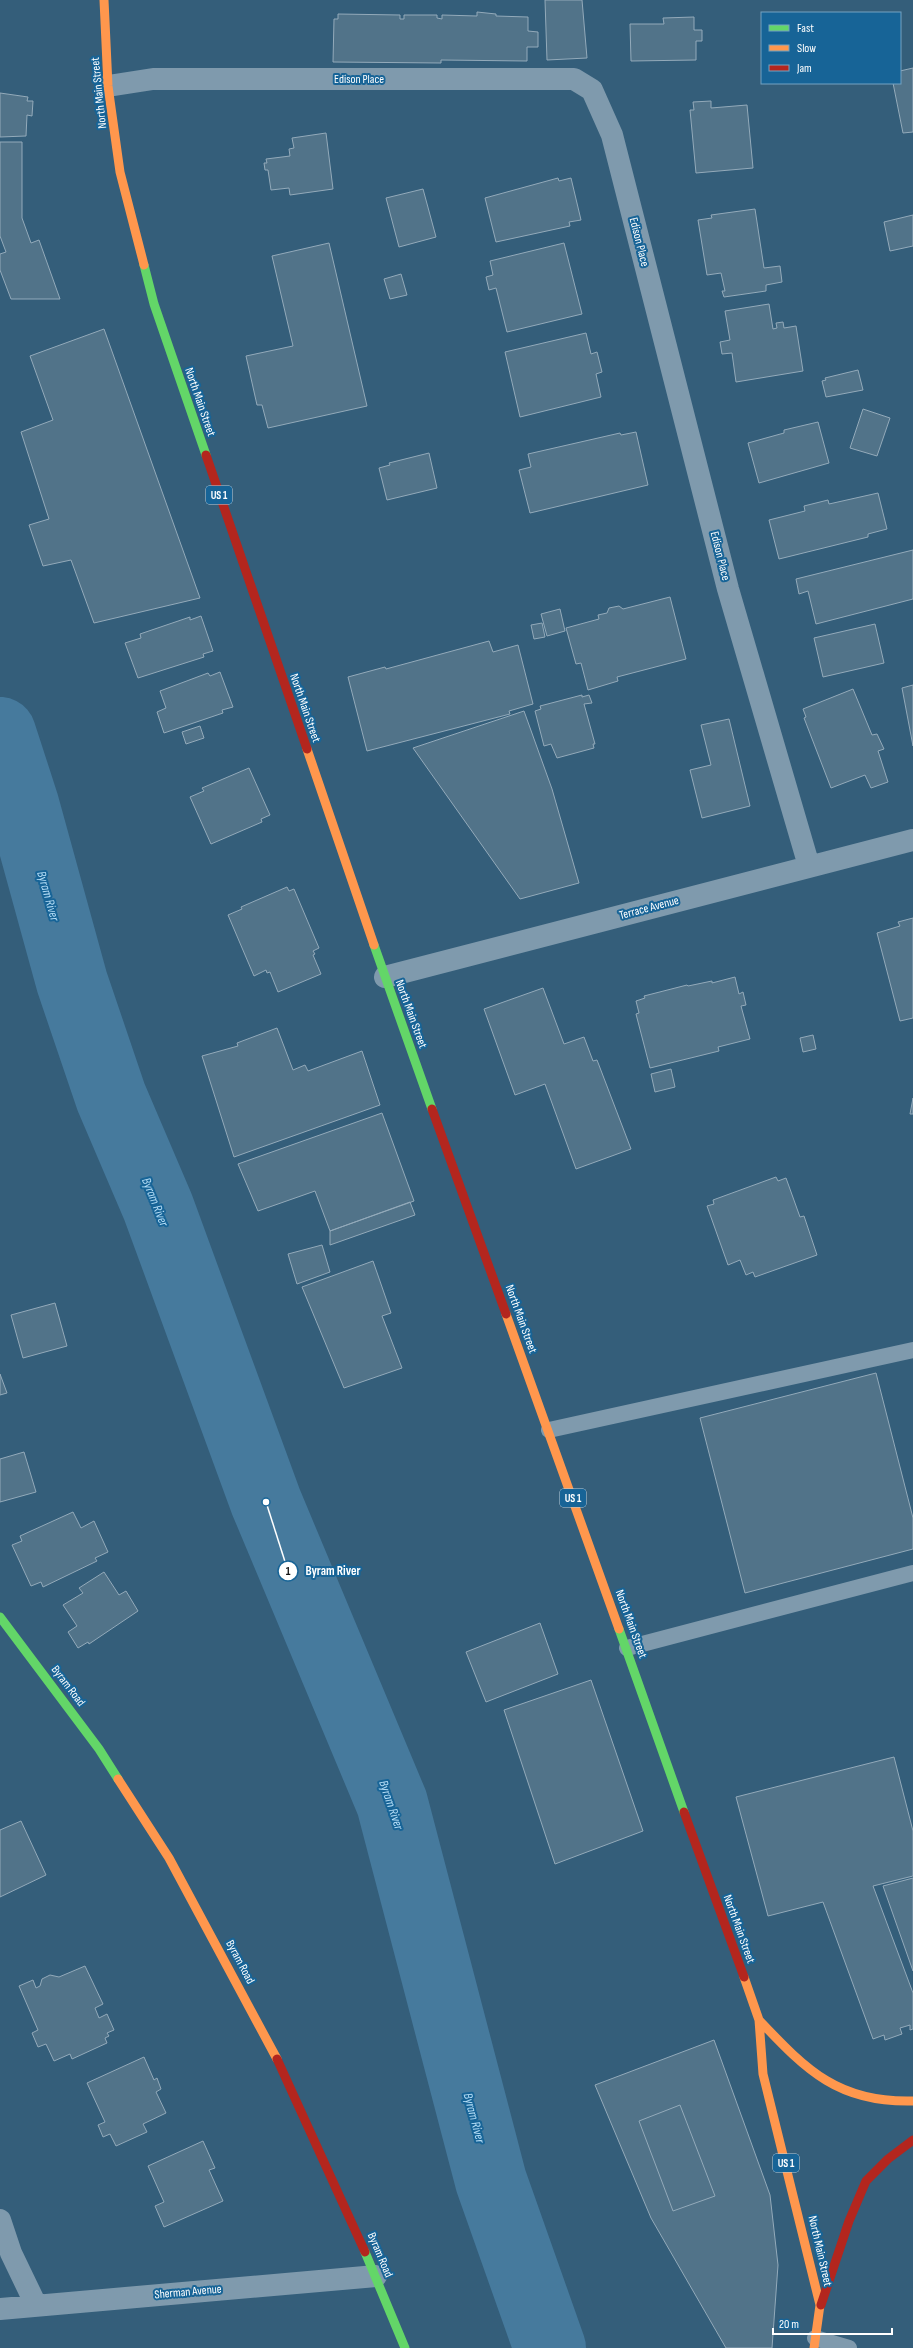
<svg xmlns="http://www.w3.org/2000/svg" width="913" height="2348" viewBox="0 0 913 2348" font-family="'Sofia Sans Condensed',sans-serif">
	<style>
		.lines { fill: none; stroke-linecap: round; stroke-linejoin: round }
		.river { stroke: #467a9d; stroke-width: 72 }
		.building { fill: #517389; stroke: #93aaba }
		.lane { stroke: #7f9aad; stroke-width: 16 }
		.street { stroke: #7f9aad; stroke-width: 22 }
		.fast { stroke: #63d668; stroke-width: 9 }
		.slow { stroke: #ff974d; stroke-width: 9 }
		.jam { stroke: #b3261e; stroke-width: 9 }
		.labels { text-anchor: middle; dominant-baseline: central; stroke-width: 4; stroke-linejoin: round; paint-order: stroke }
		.shield { fill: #176497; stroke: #b9d0e0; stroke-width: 1 }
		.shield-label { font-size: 11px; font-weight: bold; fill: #fff }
		.street-label { font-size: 12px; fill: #fff; stroke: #176497 }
		.water-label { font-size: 13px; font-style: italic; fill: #b7dff8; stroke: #176497 }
		.leader { fill: none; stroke: #fff; stroke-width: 1.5 }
		.callout-dot { fill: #fff; stroke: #176497; stroke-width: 1.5 }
		.mark-label { font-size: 12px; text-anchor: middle; font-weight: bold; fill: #111 }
		.callout-label { font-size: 13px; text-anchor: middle; font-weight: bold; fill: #fff; stroke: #176497; stroke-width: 4; stroke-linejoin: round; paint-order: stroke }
	</style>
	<rect width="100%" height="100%" fill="#345e7a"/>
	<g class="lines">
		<path class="river" d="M0 733 23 804 72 982 111 1097 158 1207 266 1502 392 1803 491 2181 550 2348"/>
	</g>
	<path class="building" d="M545 0H582L587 58 547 60Z
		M477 12 496 14V16L528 17V31L538 32V47H527V61L441 60V63L333 62 334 19H338V14L400 15V19H404V15H437V18L442 19V15L477 16Z
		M694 17V30H702V41H696V60L631 61 630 24H664L663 18Z
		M913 68V132L903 133 893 83H900V71Z
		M0 93 28 97 27 101H33L32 116 27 115 26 136 0 137Z
		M711 101V108L747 105 753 168 696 173 690 110H694L693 102Z
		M326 133 333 189 290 195 289 188 271 190 268 170H265L264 163H267L266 159 290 156 289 149 294 148 292 138Z
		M0 142H22V218L31 243 39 240 60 299H11L0 270V254L6 252 0 236Z
		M558 178 559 181 571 178 581 220 569 222 570 226 496 242 485 198Z
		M423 189 436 237 399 247 386 198Z
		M755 209 764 268 780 266 782 282 766 285V291L724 297 722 291H725L721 273 707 275 698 220 712 218 711 215Z
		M913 215V246L890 251 884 222Z
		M329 243 367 406 268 428 262 405H257L246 356 293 346 272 256Z
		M564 243 582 314 507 332 496 288 489 290 486 277 493 275 490 261Z
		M401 274 407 295 390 299 384 279Z
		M769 304 773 329 777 328 776 323 783 322 784 328 796 326 803 371 736 382 732 353 722 354 720 342 730 340 725 311Z
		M104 329 200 598 94 623 71 560 43 566 29 525 49 519 21 432 53 420 30 356Z
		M586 333 591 354 597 352 602 372 596 374 601 397 520 417 505 352Z
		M858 370 863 390 826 397 822 381 826 380 825 378Z
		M863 409 890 418 877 456 850 448Z
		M818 422 829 463 759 483 748 443 784 433V430Z
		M636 432 648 485 530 513 519 470 531 467 528 454 620 433 621 435Z
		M429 453 437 488 387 500 379 468 390 465 389 463Z
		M878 493 887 529 868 534V537L779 559 769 520 805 511 804 506 828 500 829 504Z
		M913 550V599L816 624 808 591 799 594 796 579Z
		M670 597 686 659 617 677 618 681 588 690 581 663 576 664 566 628 599 619 598 615 607 613 609 608 619 606 623 609Z
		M560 609 565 631 547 636 541 614Z
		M201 616 213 651 203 654 204 657 138 678 125 643 141 638 140 634 190 617V620Z
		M542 623 545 637 534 639 531 625Z
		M875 624 884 663 823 677 814 638Z
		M489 641 493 652 518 645 533 704 509 711 510 714 367 751 348 677 385 667 386 669Z
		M220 672 233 707 222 710 223 713 164 733 157 712 166 708 160 691 208 673 210 676Z
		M913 685V746L902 688Z
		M853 689 872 735 877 734 884 749 878 751 888 782 871 788 865 775 831 788 804 718 806 717 803 709Z
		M582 695V697L589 695 592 703 584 704 595 744H593L594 748 557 758 551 744 544 746 535 711 541 709 540 706Z
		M524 711 552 789 579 883 520 899 413 748Z
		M729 719 750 806 702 818 690 770 711 765 701 725Z
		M200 726 204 738 186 744 182 732Z
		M249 768 270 815 261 819 262 822 211 844 190 797 204 791 202 788Z
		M287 887 289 891 294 889 319 948 313 951 315 954 313 955 321 974 278 992 270 972 267 973 266 970 254 976 228 915 242 909 241 907Z
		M913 918V1018L900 1021 877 933 900 926 898 922Z
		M735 977 739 994 743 992 746 1005 741 1006 750 1039 718 1047 719 1051 650 1068 636 1014 639 1013 636 1001 645 998 644 996 687 985 688 986 712 981V983Z
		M543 988 564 1044 584 1037 593 1061 597 1060 631 1149 576 1169 545 1084 515 1095 484 1009Z
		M277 1028 293 1070 305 1065 308 1071 362 1051 380 1105 234 1157 202 1056 238 1046 237 1043Z
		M813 1035 816 1049 803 1052 800 1038Z
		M671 1069 675 1087 655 1092 651 1074Z
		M913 1098V1114H910Z
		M382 1113 414 1201 330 1231 315 1191 258 1211 238 1164Z
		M776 1177 778 1181 786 1178 800 1217 804 1216 817 1255 755 1277 753 1272 746 1275 740 1260 728 1265 707 1206 714 1204 713 1200Z
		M410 1202 415 1215 330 1245V1231Z
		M322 1245 330 1272 297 1284 288 1254Z
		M373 1261 391 1313 382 1316 402 1368 344 1388 302 1287Z
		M55 1303 67 1346 23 1358 11 1315Z
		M876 1373 913 1518V1549L745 1593 700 1418Z
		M0 1374 7 1393 0 1395Z
		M24 1452 36 1492 0 1502V1459Z
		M73 1512 81 1528 94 1521 108 1552 95 1558 97 1561 43 1587 41 1582 31 1586 12 1545 22 1541 20 1536Z
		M104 1572 119 1595 126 1591 138 1611 89 1644 88 1642 78 1648 68 1632 77 1626 63 1605 83 1593 79 1588Z
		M540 1623 558 1674 486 1702 466 1652Z
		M591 1680 643 1831 555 1864 504 1710Z
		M894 1757 913 1831V1876L873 1886 913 1993V2029L910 2030V2025L900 2028 902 2034 885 2040 884 2035 873 2039 823 1902 768 1916 736 1797Z
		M21 1821 46 1875 0 1897V1830Z
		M913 1878V1971L883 1886Z
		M85 1966 103 2004 95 2008 99 2018 107 2014 114 2030 107 2033 109 2036 105 2038 107 2043 72 2059 70 2054 54 2061 46 2044 38 2047 32 2033 38 2030 19 1986 33 1980 36 1988 40 1986 42 1979 50 1975 59 1977Z
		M714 2040 770 2195 778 2265 772 2348H726L651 2218 595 2085Z
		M144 2057 154 2080 157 2078 161 2089 156 2092 166 2113 143 2124 147 2132 116 2146 110 2134 103 2137 98 2125 105 2122 87 2083Z
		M680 2105 715 2196 673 2211 639 2121Z
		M203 2141 215 2168 209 2170 223 2201 164 2227 155 2206 164 2202 148 2166Z"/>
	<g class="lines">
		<path class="lane" d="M549 1430 913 1350
			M627 1648 913 1573
			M815 2338 849 2348"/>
		<path class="street" d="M108 86 153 79H574L592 90 612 135 728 589 809 866
			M385 977 913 840
			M0 2220 11 2253 36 2305
			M0 2309 376 2276"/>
		<path class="fast" d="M144 265 154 304 206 455
			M374 945 432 1109
			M0 1617 99 1749 118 1779
			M619 1629 684 1812
			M365 2252 405 2348"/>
		<path class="slow" d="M104 0 108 86 120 172 144 265
			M307 749 374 945
			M506 1314 619 1629
			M118 1779 169 1858 277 2059
			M744 1977 759 2020 763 2074 820 2305 814 2348
			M759 2020C807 2071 839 2103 913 2101"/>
		<path class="jam" d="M206 455 307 749
			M432 1109 506 1314
			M684 1812 744 1977
			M277 2059 365 2252
			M821 2305 849 2221 866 2181 888 2159 913 2140"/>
	</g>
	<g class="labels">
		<g class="shield">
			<rect x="206" y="486" width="26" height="18" rx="3"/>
			<rect x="560" y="1489" width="26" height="18" rx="3"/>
			<rect x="773" y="2154" width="26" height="18" rx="3"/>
		</g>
		<g class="shield-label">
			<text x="219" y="495">US 1</text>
			<text x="573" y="1498">US 1</text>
			<text x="786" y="2163">US 1</text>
		</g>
		<g class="street-label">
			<text x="359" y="79">Edison Place</text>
			<text transform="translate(99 93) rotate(-96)">North Main Street</text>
			<text transform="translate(639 242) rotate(76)">Edison Place</text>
			<text transform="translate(200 402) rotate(71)">North Main Street</text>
			<text transform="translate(720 556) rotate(76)">Edison Place</text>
			<text transform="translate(305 708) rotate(71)">North Main Street</text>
			<text transform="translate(649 908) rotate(-15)">Terrace Avenue</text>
			<text transform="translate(411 1014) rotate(70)">North Main Street</text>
			<text transform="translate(521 1319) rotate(70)">North Main Street</text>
			<text transform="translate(631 1624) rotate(70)">North Main Street</text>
			<text transform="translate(68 1686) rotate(53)">Byram Road</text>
			<text transform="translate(739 1929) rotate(70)">North Main Street</text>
			<text transform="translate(240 1962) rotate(62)">Byram Road</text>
			<text transform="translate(820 2251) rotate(77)">North Main Street</text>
			<text transform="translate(380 2255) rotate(67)">Byram Road</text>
			<text transform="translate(188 2292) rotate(-5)">Sherman Avenue</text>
		</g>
		<g class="water-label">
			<text transform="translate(48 896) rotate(74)">Byram River</text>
			<text transform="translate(155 1202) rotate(68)">Byram River</text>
			<text transform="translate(391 1805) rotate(71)">Byram River</text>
			<text transform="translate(474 2118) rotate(75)">Byram River</text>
		</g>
	</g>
	<path class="leader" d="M266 1502L288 1571"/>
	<g class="callout-dot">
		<circle cx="266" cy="1502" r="4"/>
		<circle cx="288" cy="1571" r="10"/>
	</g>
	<g class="mark-label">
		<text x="288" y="1575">1</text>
	</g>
	<g class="callout-label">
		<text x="333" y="1575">Byram River</text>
	</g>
	<rect x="761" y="12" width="140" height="72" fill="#176497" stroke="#74a2c1"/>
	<rect x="769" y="25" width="20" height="6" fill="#63d668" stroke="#74a2c1"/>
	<text x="797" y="32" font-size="12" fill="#ffffff">Fast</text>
	<rect x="769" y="45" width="20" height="6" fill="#ff974d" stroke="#74a2c1"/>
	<text x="797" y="52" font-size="12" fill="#ffffff">Slow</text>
	<rect x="769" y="65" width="20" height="6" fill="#b3261e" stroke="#74a2c1"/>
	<text x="797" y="72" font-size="12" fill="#ffffff">Jam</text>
	<path d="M773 2328v6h119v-6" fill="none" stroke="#ffffff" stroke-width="2"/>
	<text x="779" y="2328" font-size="12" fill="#ffffff" stroke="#176497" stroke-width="3" paint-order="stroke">20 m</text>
</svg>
